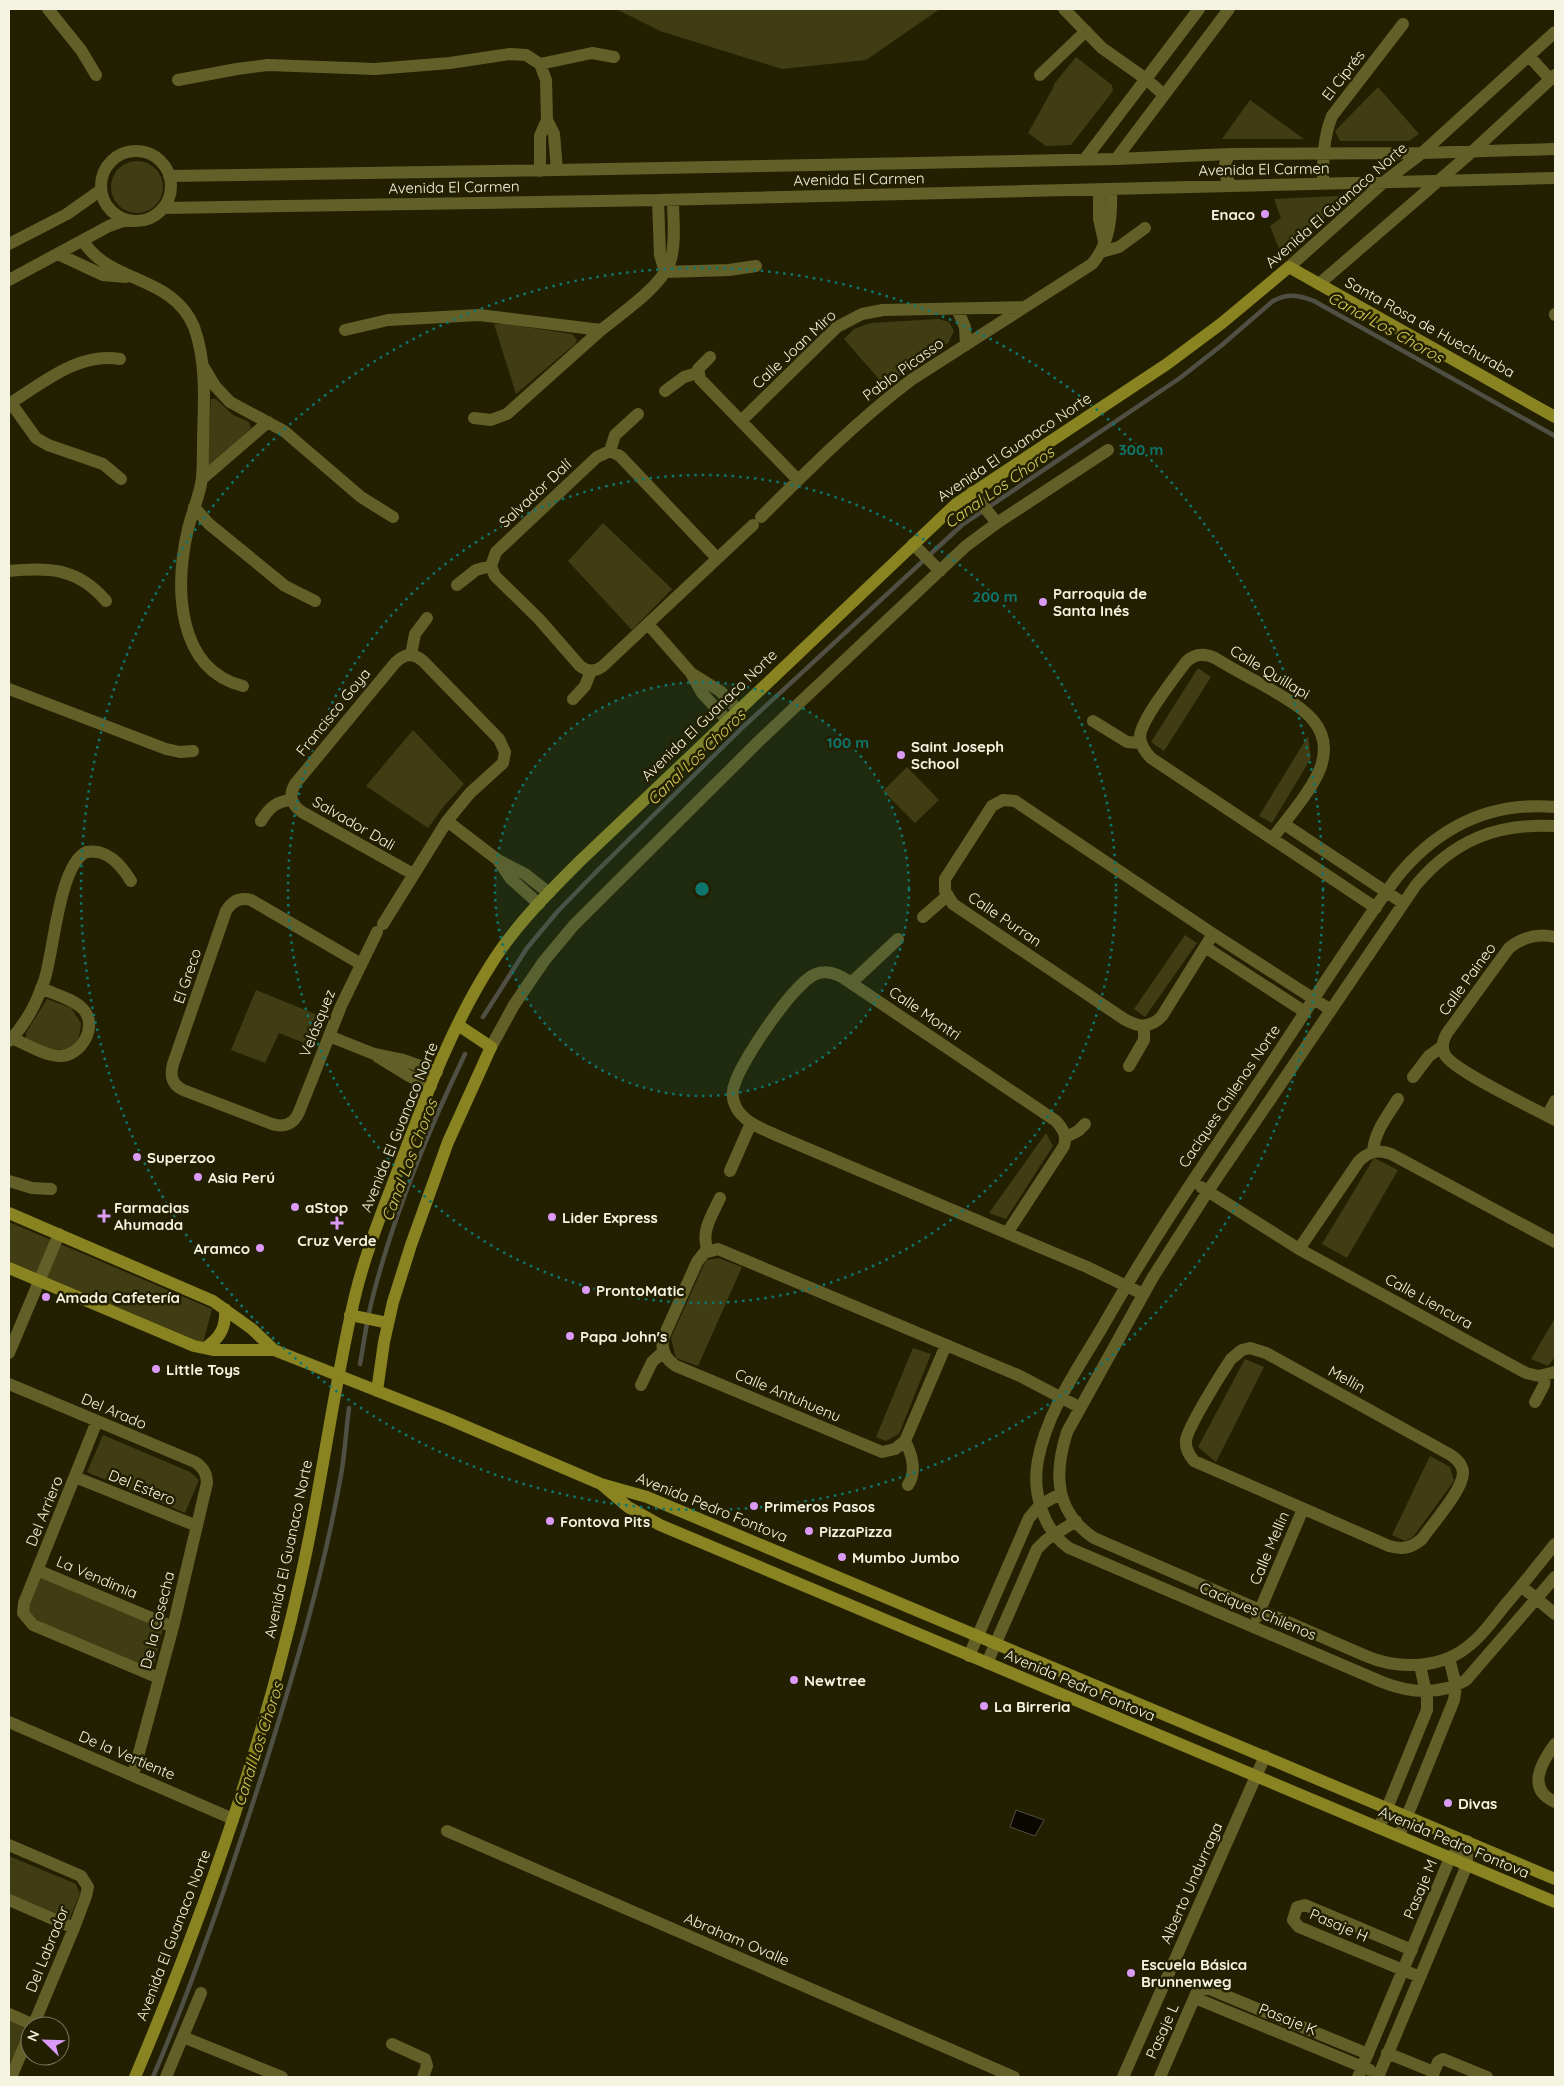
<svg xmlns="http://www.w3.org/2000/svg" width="1564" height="2086" viewBox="0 0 1564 2086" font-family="Quicksand,sans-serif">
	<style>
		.green { fill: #403d14 }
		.water { fill: #0a0800; stroke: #504f44 }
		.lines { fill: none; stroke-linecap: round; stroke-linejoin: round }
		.stream { stroke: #504f44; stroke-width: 4.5 }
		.street { stroke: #635f28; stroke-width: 12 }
		.secondary { stroke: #8a8321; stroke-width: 12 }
		.ring { fill: none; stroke: #0f766e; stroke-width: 2.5; stroke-dasharray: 2.5 5 }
		.poi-dot { fill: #da9af6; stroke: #232002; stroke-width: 2 }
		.labels { text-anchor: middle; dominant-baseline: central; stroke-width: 5; stroke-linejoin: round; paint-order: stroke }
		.street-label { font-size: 15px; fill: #f5f4e2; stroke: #232002 }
		.poi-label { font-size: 15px; font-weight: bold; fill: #f5f4e2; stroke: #232002; text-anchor: start }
		.water-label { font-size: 16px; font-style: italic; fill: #d7ce59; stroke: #232002 }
		.centre { fill: #0f766e; stroke: #232002; stroke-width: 2.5 }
		.ring-label { font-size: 15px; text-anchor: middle; font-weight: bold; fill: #0f766e; stroke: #232002; stroke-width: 5; stroke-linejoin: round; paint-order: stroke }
	</style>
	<rect width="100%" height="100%" fill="#232002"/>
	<path class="green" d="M616 9H940L866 60 782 69 660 31Z
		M1076 57 1112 85 1113 91 1071 145 1046 146 1028 133 1053 88 1054 84Z
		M1378 87 1419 134 1409 141H1340L1335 131Z
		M1250 100 1304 139H1222Z
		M111 187a26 26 0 1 1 52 0a26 26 0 1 1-52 0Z
		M1338 196 1342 203 1281 254 1270 226 1281 218 1274 199Z
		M938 319 949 322 954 331 948 343 885 386 844 339 854 329 871 323Z
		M494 324H506L572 334 577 340 575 344 516 394Z
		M211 399H216L233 415 249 422 251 428 213 464 209 466 207 463Z
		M603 523 672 589 632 630 568 561Z
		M1198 668 1211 677 1164 751 1151 742Z
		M413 730 464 784 444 806 428 828 366 786Z
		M1308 736 1311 758 1272 823 1259 816Z
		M907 767 939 800 915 823 883 791Z
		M1185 935 1197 943 1145 1017 1134 1009Z
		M256 990 325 1018 312 1046 279 1033 265 1063 231 1050Z
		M47 999 71 1008 81 1023C79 1063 50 1049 26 1039V1033Z
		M1046 1133 1053 1146 1006 1219 989 1213Z
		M1374 1158 1398 1170 1347 1258 1322 1244Z
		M9 1222 212 1309 203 1343 9 1262Z
		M718 1258 742 1267 698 1366 676 1358 671 1338 706 1260Z
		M1555 1318V1357L1548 1366 1531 1359Z
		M913 1348 931 1354 899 1434 886 1441 876 1437Z
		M1245 1359 1264 1367 1216 1462 1198 1447Z
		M103 1435 190 1472 199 1480 185 1513 87 1472Z
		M1430 1456 1450 1467 1454 1481 1413 1537 1405 1541 1392 1535Z
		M40 1577 163 1629 153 1669 36 1621 29 1613V1606Z
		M9 1856 76 1884 80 1894 69 1920 9 1895Z
		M9 2020 26 2028 12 2062 9 2061Z"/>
	<path class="water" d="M1016 1810 1044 1820 1035 1836 1010 1827Z"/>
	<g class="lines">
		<path class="stream" d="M483 1017 527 948 558 911 599 869 743 727 962 525 1180 378 1222 345 1273 301C1287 293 1299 295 1314 301L1555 436
			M360 1364C364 1342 367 1318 373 1296 394 1214 428 1131 465 1054
			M153 2077C195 1979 229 1877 262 1775 293 1676 323 1577 341 1475 345 1453 346 1430 349 1408"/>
		<path class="street" d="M48 9 81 50 96 75
			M1064 9 1102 48 1146 79 1164 95
			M1529 56 1550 79
			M540 64 592 53 614 57
			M1040 75 1086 31
			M178 80 237 69 268 65 375 69 450 63 510 54 526 55 540 64 546 80 547 120 540 136V171
			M547 120 554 134 557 170
			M101 186a35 35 0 1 1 70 0a35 35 0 1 1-70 0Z
			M1230 154C1222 165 1223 175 1231 185
			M1085 159 1199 9
			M1116 159 1229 9
			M169 176 557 170 1116 159 1230 154 1422 153 1555 149
			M1323 183C1323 160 1323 138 1332 116L1403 24
			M1099 190V219L1104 241
			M658 200 660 255 665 272
			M163 208 658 200 1555 178
			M83 241C110 284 173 275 194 327 207 362 204 403 203 440 203 452 203 465 202 478 200 495 192 512 188 529 175 584 175 669 243 686
			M9 244 67 214 101 190
			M1101 252 1119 247 1145 228
			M58 254 103 275 126 277
			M1289 267 1384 182 1422 153 1555 32
			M665 272 729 270 756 266
			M9 280 109 226 126 220
			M1319 284 1473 151 1555 75
			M957 309 965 327 966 345
			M1555 314V315
			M345 330 388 320 479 315 601 330C622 313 664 285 671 259 676 240 673 219 673 200
			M710 357 698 369 700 379 798 480
			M203 366 215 386 230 402 284 431 361 497 393 517
			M665 391 684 377 697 373
			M11 403 36 438 48 445 103 464 121 479
			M9 404C43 383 78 352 120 359
			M474 418 491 420 507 414 601 330
			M741 421 837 327 862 314 883 310 1025 307
			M610 451 615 435 638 414
			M202 479 268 422
			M972 492 997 523
			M194 507 209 524 285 586 315 601
			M761 517C809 469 857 421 911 380L1092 264C1110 243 1112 216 1111 189
			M913 544 940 571
			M717 558 620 456 610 451 597 457 496 552 491 566 495 576 539 619 580 666C588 672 595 672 603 666L753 525
			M9 571C49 567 78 568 106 601
			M457 585 476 570 491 566
			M648 624 691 673 702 693 727 720
			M411 655 415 634 427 618
			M691 673 720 691 738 710
			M9 689 166 749 180 752 193 751
			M573 699 585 686 591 671
			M1093 721 1127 742 1141 743
			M1555 807C1489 801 1438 827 1397 877 1352 939 1311 1003 1269 1067 1212 1152 1154 1236 1103 1326 1079 1367 1047 1411 1038 1460 1032 1491 1042 1529 1069 1548L1382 1682C1410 1693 1439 1696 1466 1680L1555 1577
			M261 821C269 808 276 801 292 800
			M447 821 498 860 525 874 549 893
			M1284 824 1403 903
			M1555 826C1497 823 1454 840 1416 885L1208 1191 1153 1277 1067 1432C1054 1473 1054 1511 1094 1538L1366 1656C1399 1670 1443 1669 1471 1644 1485 1633 1495 1617 1506 1604 1523 1584 1539 1564 1555 1544
			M1272 839C1286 820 1312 790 1320 769 1337 724 1297 705 1265 686 1248 677 1231 668 1215 658 1204 653 1194 654 1186 662 1175 677 1140 721 1140 737 1141 746 1145 752 1151 758L1376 908
			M498 860 511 879 539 904
			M923 917 947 896
			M383 924 447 821 470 793 503 763 505 752 499 739 423 661C413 652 404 654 395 663L295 784C288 796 292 805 302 812L413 874
			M1213 934 1162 1016C1150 1029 1138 1027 1124 1019L953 904 945 891V879L992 806 1003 800 1015 801 1213 934 1331 1010
			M1555 937C1538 933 1523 937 1509 948L1447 1033C1443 1040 1441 1048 1445 1055 1454 1071 1535 1109 1555 1120
			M1205 947 1305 1012
			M361 964 251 900C240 897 232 901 226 911L173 1064C170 1075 171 1084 183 1090L272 1124C284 1128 294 1124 299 1112L341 1006 377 932
			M851 983 898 939
			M329 1036 374 1054 403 1060 437 1072
			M12 1038C26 1044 43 1055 59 1056 81 1057 99 1026 83 1009 74 999 54 994 41 988
			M9 1041C26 1024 38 1000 45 978 54 949 59 866 86 852 107 848 121 865 131 881
			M491 1047 514 1005 544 961 574 925 758 742 966 546 997 523 1108 450
			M378 1057 409 1076 431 1086
			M1129 1066 1144 1040V1026
			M1413 1077 1429 1056 1443 1046
			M1547 1116 1555 1101
			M1066 1137 1078 1131 1085 1124
			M1373 1152C1374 1132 1388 1115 1398 1099
			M730 1171 751 1123
			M9 1181 32 1188 51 1189
			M1201 1187 1299 1249 1526 1373 1539 1376 1555 1372
			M1007 1233 1064 1146C1067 1135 1063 1129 1056 1121L842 977C834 973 825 970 816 974 795 981 742 1060 735 1083 732 1090 732 1098 735 1105 742 1122 763 1129 778 1136L1087 1267 1143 1294
			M1299 1249 1359 1161C1369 1151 1379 1149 1391 1154L1555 1242
			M708 1251C700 1232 712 1215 720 1198
			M946 1345 905 1441 895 1449 882 1452 676 1366C665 1359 660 1349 664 1336L697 1262 704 1253 718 1249 1020 1376 1079 1407
			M1250 1348 1266 1353 1449 1454C1456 1458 1462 1464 1463 1472 1464 1489 1432 1524 1422 1539 1411 1548 1403 1550 1389 1546L1194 1461C1189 1455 1185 1448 1186 1440 1189 1425 1221 1374 1231 1359L1242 1350Z
			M9 1353 59 1234
			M9 1384 195 1462C203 1467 207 1473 207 1483L173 1627 133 1775
			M641 1385 652 1362 663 1352
			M1535 1402 1544 1385 1545 1376
			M97 1421 24 1603 23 1613 33 1625 159 1678
			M905 1441C912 1454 917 1472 908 1485
			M75 1477 197 1526
			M37 1570 173 1627
			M1521 1586 1555 1614
			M1257 1617 1303 1509
			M969 1656 1029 1518 1040 1505 1060 1494
			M987 1663 1037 1549 1046 1540 1076 1521
			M9 1722 233 1819
			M1555 1744C1541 1763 1526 1789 1555 1802
			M1379 1828 1427 1710V1698L1420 1665
			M447 1831 1014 2077
			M1399 1836 1454 1700 1456 1686 1449 1658
			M9 1845 81 1876 88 1887 86 1896 74 1928 33 2026
			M9 1900 74 1928
			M1412 1950 1305 1905 1297 1907 1293 1920 1299 1927 1420 1977
			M1195 1998 1370 2070
			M9 2014 34 2025
			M183 2037 282 2077
			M392 2044 425 2059 427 2066 423 2077
			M1387 2053 1434 2072
			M11 2077 30 2033
			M166 2077 201 1993
			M1123 2077 1265 1756
			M1160 2077 1196 1994 1199 1991 1207 1988 1368 2054
			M1358 2077 1450 1858 1467 1841
			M1378 2077 1467 1865V1841
			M1432 2077 1438 2062 1443 2059 1487 2077"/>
		<path class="secondary" d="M9 1213 213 1301 252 1329 274 1350
			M9 1268 194 1346 213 1350H274L451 1420 601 1484 647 1497 1555 1879
			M350 1315 388 1323
			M205 1348C220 1338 226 1328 225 1309
			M377 1391 384 1342 393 1302 411 1245 448 1142 491 1047 458 1025
			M601 1484 628 1507 660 1525 1555 1902
			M135 2077C204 1914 264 1745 302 1572 321 1487 332 1399 351 1314 361 1264 380 1217 398 1170 424 1101 450 1029 490 966 513 928 547 894 579 862L956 504 1167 364 1222 323 1289 267 1555 417"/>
	</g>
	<circle cx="702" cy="889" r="207" fill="#0f766e" fill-opacity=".12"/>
	<g class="ring">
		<circle cx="702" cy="889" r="207"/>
		<circle cx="702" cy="889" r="414"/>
		<circle cx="702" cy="889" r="621"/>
	</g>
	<g class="poi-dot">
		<circle cx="1265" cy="214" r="5"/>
		<circle cx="1043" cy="602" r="5"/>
		<circle cx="901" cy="755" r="5"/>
		<circle cx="137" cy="1157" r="5"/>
		<circle cx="198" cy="1177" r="5"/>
		<circle cx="295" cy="1207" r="5"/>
		<path d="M101.5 1208.5h5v5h5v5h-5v5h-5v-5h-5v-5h5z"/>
		<circle cx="552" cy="1217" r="5"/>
		<path d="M334.5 1215.5h5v5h5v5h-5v5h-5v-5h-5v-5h5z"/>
		<circle cx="260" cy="1248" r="5"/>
		<circle cx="586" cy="1290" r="5"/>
		<circle cx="46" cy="1297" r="5"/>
		<circle cx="570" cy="1336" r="5"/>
		<circle cx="156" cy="1369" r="5"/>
		<circle cx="754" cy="1506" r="5"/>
		<circle cx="550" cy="1521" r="5"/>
		<circle cx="809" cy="1531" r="5"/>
		<circle cx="842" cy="1557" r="5"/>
		<circle cx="794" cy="1680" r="5"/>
		<circle cx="984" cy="1706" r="5"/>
		<circle cx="1448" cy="1803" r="5"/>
		<circle cx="1131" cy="1973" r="5"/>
	</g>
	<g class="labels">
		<g class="street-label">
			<text transform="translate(1343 75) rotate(-52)">El Ciprés</text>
			<text transform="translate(1264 169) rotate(-1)">Avenida El Carmen</text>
			<text transform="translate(859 179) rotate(-1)">Avenida El Carmen</text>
			<text transform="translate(454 187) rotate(-1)">Avenida El Carmen</text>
			<text transform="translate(1336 205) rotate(-41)">Avenida El Guanaco Norte</text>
			<text transform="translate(1430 327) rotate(29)">Santa Rosa de Huechuraba</text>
			<text transform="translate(794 349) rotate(-43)">Calle Joan Miro</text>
			<text transform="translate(903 369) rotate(-36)">Pablo Picasso</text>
			<text transform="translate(1014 447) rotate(-34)">Avenida El Guanaco Norte</text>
			<text transform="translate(535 493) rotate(-43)">Salvador Dalí</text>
			<text transform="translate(1270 672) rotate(31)">Calle Quillapi</text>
			<text transform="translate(333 712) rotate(-51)">Francisco Goya</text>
			<text transform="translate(709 715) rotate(-44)">Avenida El Guanaco Norte</text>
			<text transform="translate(354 823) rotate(30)">Salvador Dali</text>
			<text transform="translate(1005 919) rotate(34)">Calle Purran</text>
			<text transform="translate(187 976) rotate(-71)">El Greco</text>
			<text transform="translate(1467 979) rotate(-54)">Calle Paineo</text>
			<text transform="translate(925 1013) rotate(34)">Calle Montri</text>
			<text transform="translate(317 1023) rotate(-68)">Velásquez</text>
			<text transform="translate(1229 1096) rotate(-56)">Caciques Chilenos Norte</text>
			<text transform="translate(399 1127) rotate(-68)">Avenida El Guanaco Norte</text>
			<text transform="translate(1429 1301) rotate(29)">Calle Liencura</text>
			<text transform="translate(1347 1379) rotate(29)">Mellin</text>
			<text transform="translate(788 1395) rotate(23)">Calle Antuhuenu</text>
			<text transform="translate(114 1411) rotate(23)">Del Arado</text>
			<text transform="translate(142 1487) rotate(22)">Del Estero</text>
			<text transform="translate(712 1507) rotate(22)">Avenida Pedro Fontova</text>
			<text transform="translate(44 1511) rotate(-68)">Del Arriero</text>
			<text transform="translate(1269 1548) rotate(-67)">Calle Mellin</text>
			<text transform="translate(288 1549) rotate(-78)">Avenida El Guanaco Norte</text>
			<text transform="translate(97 1577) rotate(23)">La Vendimia</text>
			<text transform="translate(1258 1611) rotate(23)">Caciques Chilenos</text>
			<text transform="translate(157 1620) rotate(-76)">De la Cosecha</text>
			<text transform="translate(1080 1685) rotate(23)">Avenida Pedro Fontova</text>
			<text transform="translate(127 1755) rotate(23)">De la Vertiente</text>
			<text transform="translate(1454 1842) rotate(23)">Avenida Pedro Fontova</text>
			<text transform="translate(1191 1883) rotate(-66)">Alberto Undurraga</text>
			<text transform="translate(1420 1889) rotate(-67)">Pasaje M</text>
			<text transform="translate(1339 1925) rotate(23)">Pasaje H</text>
			<text transform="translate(173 1935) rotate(-69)">Avenida El Guanaco Norte</text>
			<text transform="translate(737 1939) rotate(23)">Abraham Ovalle</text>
			<text transform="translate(47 1949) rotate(-68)">Del Labrador</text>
			<text transform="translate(1288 2019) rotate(22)">Pasaje K</text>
			<text transform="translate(1162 2031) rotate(-66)">Pasaje L</text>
		</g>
		<g class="poi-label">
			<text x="1255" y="214" text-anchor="end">Enaco</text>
			<text x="1053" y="593">Parroquia de<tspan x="1053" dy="17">Santa Inés</tspan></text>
			<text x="911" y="746">Saint Joseph<tspan x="911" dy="17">School</tspan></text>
			<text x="147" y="1157">Superzoo</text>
			<text x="208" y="1177">Asia Perú</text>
			<text x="114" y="1207">Farmacias<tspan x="114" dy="17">Ahumada</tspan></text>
			<text x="305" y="1207">aStop</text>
			<text x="562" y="1217">Lider Express</text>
			<text x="337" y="1240" text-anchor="middle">Cruz Verde</text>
			<text x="250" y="1248" text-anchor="end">Aramco</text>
			<text x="596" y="1290">ProntoMatic</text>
			<text x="56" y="1297">Amada Cafetería</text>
			<text x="580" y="1336">Papa John's</text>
			<text x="166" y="1369">Little Toys</text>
			<text x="764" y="1506">Primeros Pasos</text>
			<text x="560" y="1521">Fontova Pits</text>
			<text x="819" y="1531">PizzaPizza</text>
			<text x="852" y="1557">Mumbo Jumbo</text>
			<text x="804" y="1680">Newtree</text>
			<text x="994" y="1706">La Birreria</text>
			<text x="1458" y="1803">Divas</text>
			<text x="1141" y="1964">Escuela Básica<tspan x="1141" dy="17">Brunnenweg</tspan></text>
		</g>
		<g class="water-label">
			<text transform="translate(1386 327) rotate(29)">Canal Los Choros</text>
			<text transform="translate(999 487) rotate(-35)">Canal Los Choros</text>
			<text transform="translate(696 757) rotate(-44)">Canal Los Choros</text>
			<text transform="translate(409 1160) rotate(-69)">Canal Los Choros</text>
			<text transform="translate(258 1744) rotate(-72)">Canal Los Choros</text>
		</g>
	</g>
	<circle cx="702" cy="889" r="8" class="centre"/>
	<g class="ring-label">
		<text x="1141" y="455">300 m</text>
		<text x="995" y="602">200 m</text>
		<text x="848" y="748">100 m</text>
	</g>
	<rect width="1564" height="2086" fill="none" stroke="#f5f4e2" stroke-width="20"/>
	<g transform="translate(45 2041) rotate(293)"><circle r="24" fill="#232002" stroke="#77755c"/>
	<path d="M0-4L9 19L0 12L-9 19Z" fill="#da9af6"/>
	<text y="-8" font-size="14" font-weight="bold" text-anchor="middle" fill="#f5f4e2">N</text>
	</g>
</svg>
